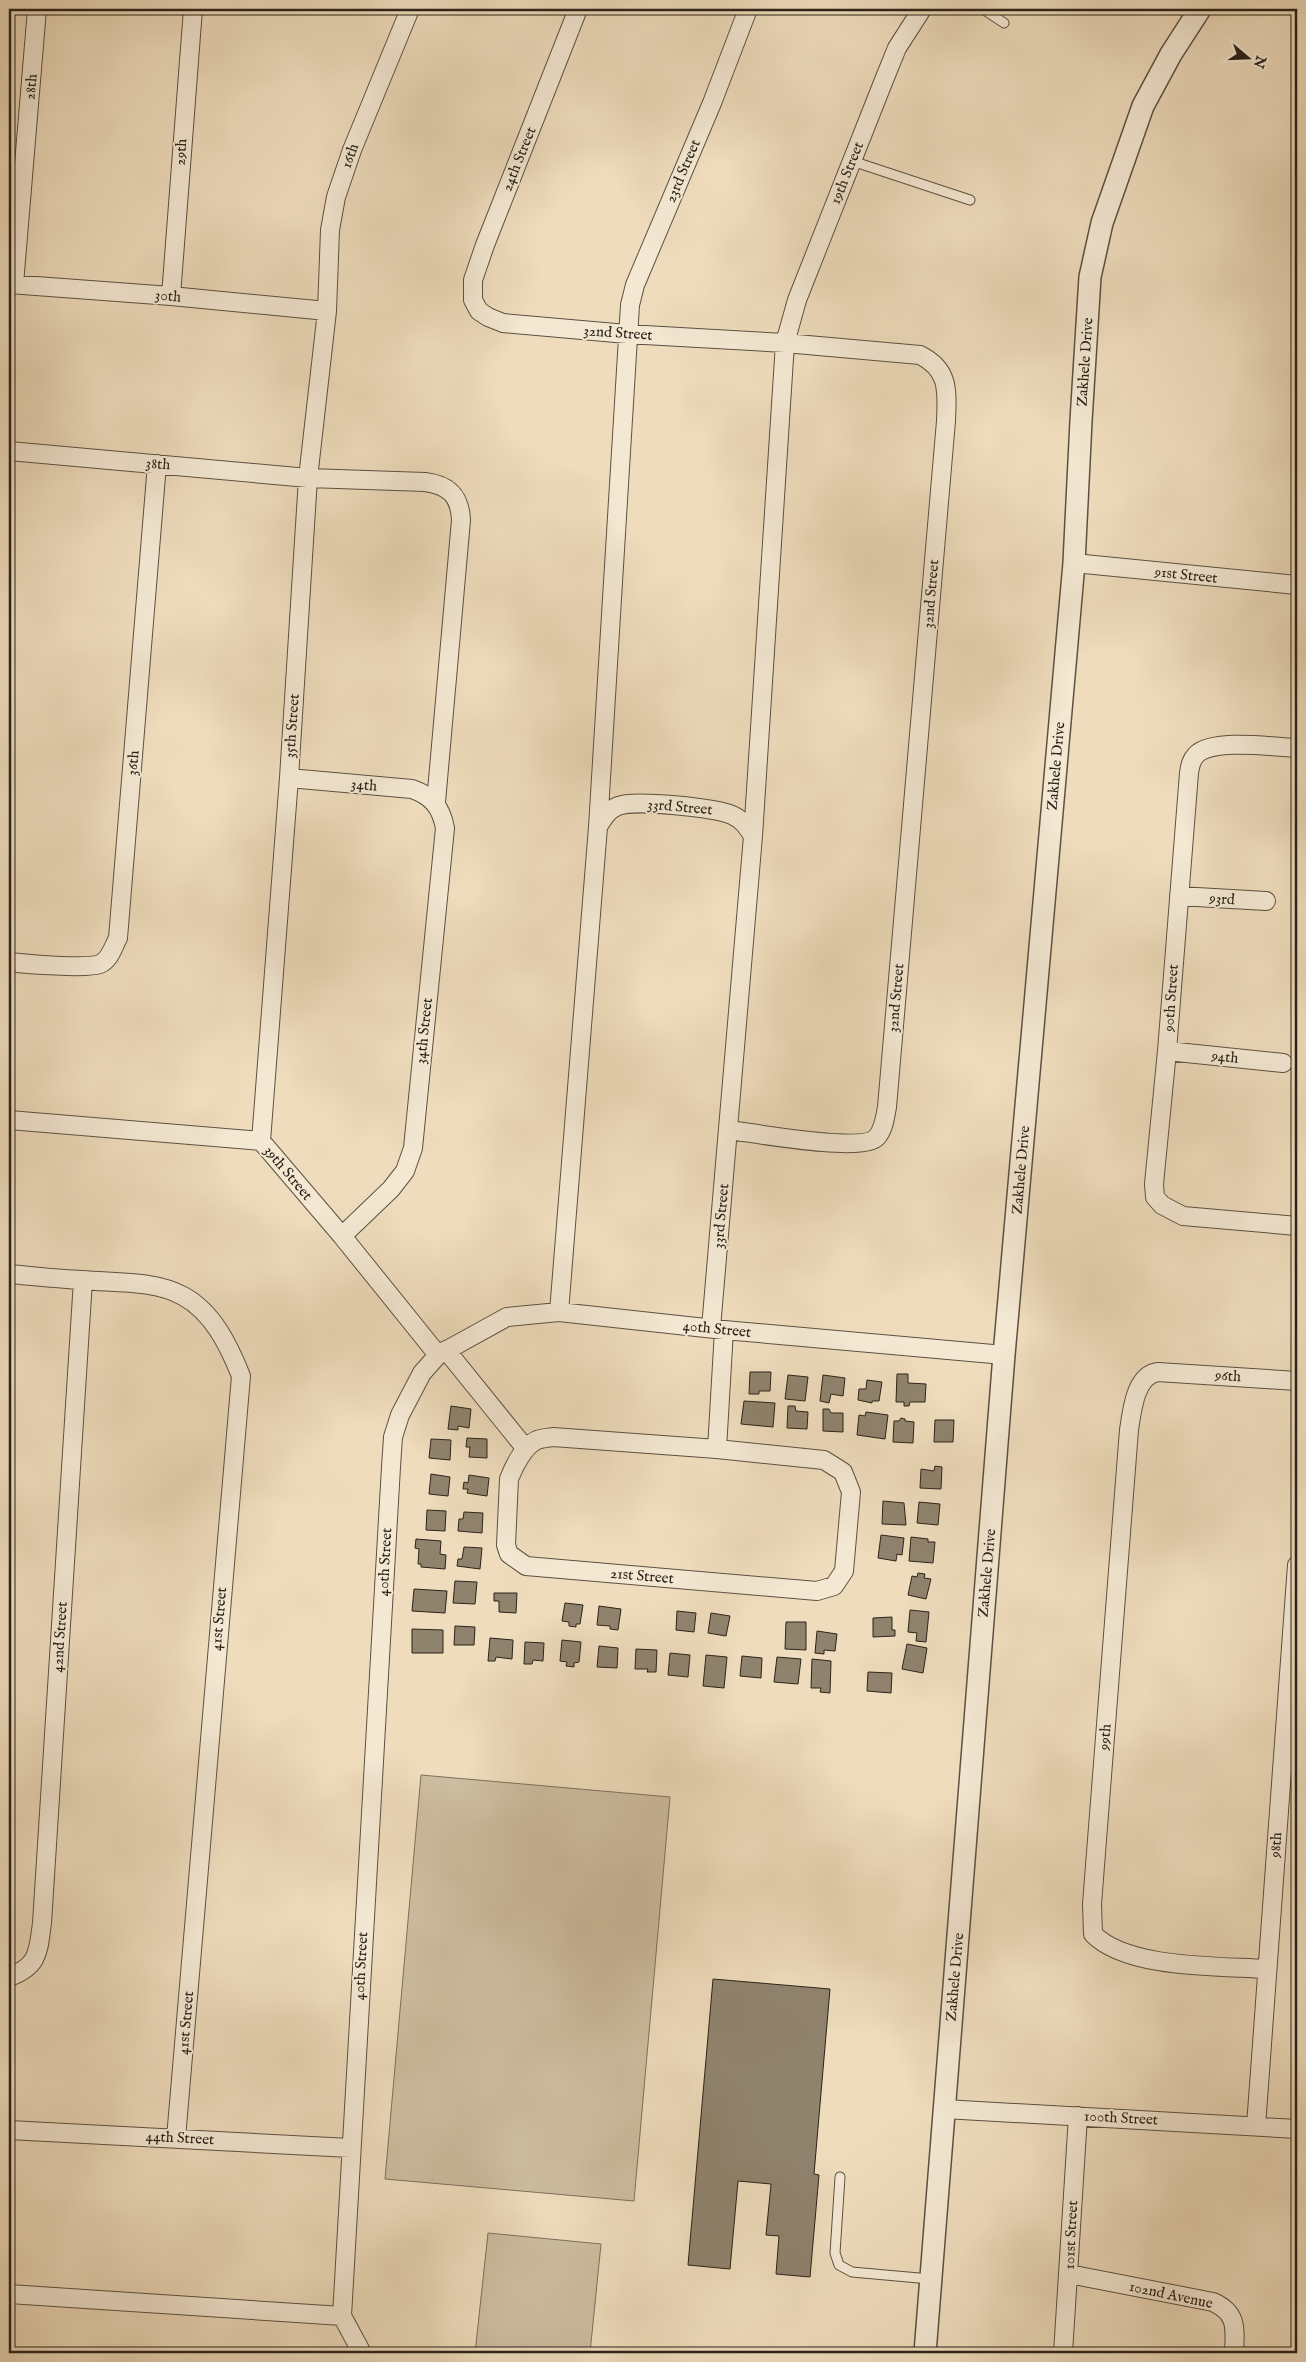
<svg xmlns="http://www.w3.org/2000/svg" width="1306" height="2362" viewBox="0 0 1306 2362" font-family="'IM FELL English',serif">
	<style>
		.green { fill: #cdbda0; stroke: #7c705c }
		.building { fill: #90836e; stroke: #2b2319 }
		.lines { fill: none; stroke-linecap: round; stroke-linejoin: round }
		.service-casing { stroke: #5c5142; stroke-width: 11 }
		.minor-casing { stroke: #5c5142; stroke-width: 20 }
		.tertiary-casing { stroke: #5c5142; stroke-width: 24 }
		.service { stroke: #f4e8d3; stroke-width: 9 }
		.minor { stroke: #f4e8d3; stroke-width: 18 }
		.tertiary { stroke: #f4e8d3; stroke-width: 21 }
		.labels { text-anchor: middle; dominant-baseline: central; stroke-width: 4; stroke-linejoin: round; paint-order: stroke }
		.street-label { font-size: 15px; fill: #2b2319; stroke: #f4e8d3 }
	</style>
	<rect width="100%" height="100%" fill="#eedcbc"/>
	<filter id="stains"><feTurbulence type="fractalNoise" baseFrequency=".004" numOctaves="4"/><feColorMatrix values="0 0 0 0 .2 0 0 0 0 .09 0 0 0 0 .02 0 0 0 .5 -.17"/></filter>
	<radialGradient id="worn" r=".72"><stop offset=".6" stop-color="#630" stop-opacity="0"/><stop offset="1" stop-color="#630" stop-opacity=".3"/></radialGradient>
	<path class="green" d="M421 1775 670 1797 634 2201 385 2179Z
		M488 2233 601 2244 590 2353H475Z"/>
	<path class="building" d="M750 1372H771L770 1391H759V1394H749Z
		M897 1374H908V1383L926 1384 925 1402H910L909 1406H904V1402H896Z
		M788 1375 808 1377 805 1401 785 1399Z
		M823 1375 845 1378 843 1396 831 1394 829 1403 820 1401Z
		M867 1380 882 1382 879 1401H872V1403L858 1400 859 1389H866Z
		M744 1401 775 1403 773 1427 741 1424Z
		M451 1406 471 1409 469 1428 458 1426V1430L448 1429Z
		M788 1406H795L796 1411 808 1412 807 1429 787 1428Z
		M823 1409H829L831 1413H843V1432L823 1431Z
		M866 1412 888 1415 885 1439 857 1435 859 1415 865 1416Z
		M901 1418 905 1419V1421L914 1422 913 1443 893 1442 894 1421H899Z
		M935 1420H954L953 1442H934Z
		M467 1438 487 1439V1458L469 1457 470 1447H466Z
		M431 1439 451 1440 450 1460 429 1458Z
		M935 1466 942 1467 941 1489 920 1488 921 1469 934 1471Z
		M431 1474 450 1477 448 1496 429 1494Z
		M469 1475 489 1478 487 1496 467 1493 468 1489H463L464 1482 468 1483Z
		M883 1501 904 1503 906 1525 882 1524Z
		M919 1502 940 1504 938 1525 917 1523Z
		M427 1510 446 1511 445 1531 426 1530Z
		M464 1512 483 1513 482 1533 458 1531 459 1519H463Z
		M881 1535 904 1538 902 1555 897 1554 896 1561 878 1558Z
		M911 1537 928 1539V1542H935L933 1563 909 1561Z
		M416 1539 441 1541 440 1554 446 1555 445 1569 421 1567V1564H418L419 1549 415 1548Z
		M464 1547 482 1548 480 1569 457 1566 458 1559H462Z
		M918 1573 925 1574 924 1578 931 1579 926 1599 908 1595 912 1576 917 1577Z
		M455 1581 477 1582 475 1604 453 1603Z
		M414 1589 447 1591 445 1613 412 1611Z
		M494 1593H517L516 1613 499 1612V1601H494Z
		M565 1603 583 1605 580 1624H576V1627L569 1626V1622L562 1621Z
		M599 1606 621 1609 618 1630 610 1629V1626L597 1625Z
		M910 1610 929 1612 926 1642 916 1641 917 1633 908 1632Z
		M677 1611 696 1613 694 1632 676 1630Z
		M711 1613 730 1616 726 1636 708 1633Z
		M892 1617V1630H895V1636L873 1637V1618Z
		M786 1622H806V1650L785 1649Z
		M455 1626 475 1627 474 1645H454Z
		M412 1629 443 1630V1653H412Z
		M817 1631 837 1634 835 1651 824 1650V1654L815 1653Z
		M490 1638 513 1640 512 1659 496 1657 495 1661H488Z
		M562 1640 581 1642 579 1662 574 1663V1667L566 1666 567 1662 560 1661Z
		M525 1642 544 1643 543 1661 533 1660 532 1664H524Z
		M907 1644 927 1648 923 1673 902 1669Z
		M599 1646 618 1648 617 1668 597 1667Z
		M636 1649 657 1650 656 1672H647L648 1669H635Z
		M670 1653 690 1655 688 1677 668 1675Z
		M706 1655 727 1657 724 1688 703 1686Z
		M742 1656 762 1658 761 1678 740 1676Z
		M777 1657 801 1659 798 1684 774 1682Z
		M812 1659 831 1661 830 1693 820 1692 821 1688H811Z
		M868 1672 892 1673 891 1693 867 1691Z
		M713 1979 830 1989 814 2174 819 2175 810 2277 776 2274 779 2236 766 2235 771 2184 738 2181 730 2269 688 2265Z"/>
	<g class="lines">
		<defs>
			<path id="service" d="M983 9 1004 23
				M852 161 970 200
				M840 2177 835 2253 839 2265 852 2272 930 2279"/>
			<path id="minor" d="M578 9 485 245 473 280V300L479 311 488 317 503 323 627 334 785 343 920 355C950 370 947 392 946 421L887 1107C885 1117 884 1129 877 1137 863 1153 754 1133 729 1130
				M9 284 171 296 327 311
				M14 284 37 9
				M171 296 193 9
				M9 451 308 478 425 482C449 485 460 496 461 520L436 802
				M1074 563 1297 585
				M1297 748C1274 747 1212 738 1196 755 1191 760 1190 766 1189 773L1167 1051 1154 1184 1155 1197 1162 1205 1183 1216 1297 1226
				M289 778 412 789C432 796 441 807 445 828L413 1148 405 1171 391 1189 342 1236
				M598 827C603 818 608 810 618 806 634 799 716 808 732 815 743 820 747 827 753 836
				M1179 896 1266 901
				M9 962C26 964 87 969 100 964 110 960 113 947 118 938L157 464
				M1167 1051 1283 1063
				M9 1120 261 1141 342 1236 438 1355
				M261 1141 289 778 308 478 327 311 330 230 336 197 352 150 410 9
				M9 1274C33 1276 57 1279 82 1280 114 1283 154 1280 183 1296 213 1312 229 1346 241 1376L176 2138
				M559 1312 598 827 630 305 635 285 712 103 748 9
				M711 1328 753 836 785 343 797 300 884 80 897 48 922 9
				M446 1350 526 1449
				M553 1437 717 1449 824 1460 843 1472 851 1492 844 1571 834 1586 817 1591 526 1566 509 1554 506 1545 509 1479C514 1466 524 1446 537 1440 542 1438 548 1438 553 1437Z
				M717 1449 724 1330
				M1266 1969C1219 1966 1127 1969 1093 1934L1092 1904 1129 1430C1132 1411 1135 1375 1158 1372L1297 1381
				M9 1977C39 1966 38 1952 42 1923L83 1280
				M944 2109 1297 2129
				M1256 2126 1297 1565
				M9 2130 350 2148
				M1069 2274 1213 2302C1238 2313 1235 2329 1234 2353
				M9 2294 342 2316
				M362 2353 342 2316 391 1467 393 1437 400 1415 422 1373 438 1355 507 1317 559 1312 724 1330 1004 1355
				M1063 2353 1078 2116"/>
			<path id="tertiary" d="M925 2353 1004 1355 1074 563 1081 421 1090 277 1102 223 1143 106 1171 54 1200 9"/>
		</defs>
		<use href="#service" class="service-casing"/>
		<use href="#minor" class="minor-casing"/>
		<use href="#tertiary" class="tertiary-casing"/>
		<use href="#service" class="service"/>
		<use href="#minor" class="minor"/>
		<use href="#tertiary" class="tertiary"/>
	</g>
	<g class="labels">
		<g class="street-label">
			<text transform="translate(31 87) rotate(-85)">28th</text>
			<text transform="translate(181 152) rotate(-86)">29th</text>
			<text transform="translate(350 156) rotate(-70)">16th</text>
			<text transform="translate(519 159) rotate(-68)">24th Street</text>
			<text transform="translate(683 171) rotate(-67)">23rd Street</text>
			<text transform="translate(847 173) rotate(-68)">19th Street</text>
			<text transform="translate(168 296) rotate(5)">30th</text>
			<text transform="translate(618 333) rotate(4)">32nd Street</text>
			<text transform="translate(1085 362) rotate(-86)">Zakhele Drive</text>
			<text transform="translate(158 464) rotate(5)">38th</text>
			<text transform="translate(1186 575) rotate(6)">91st Street</text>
			<text transform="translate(931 594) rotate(-85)">32nd Street</text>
			<text transform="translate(292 726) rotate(-86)">35th Street</text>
			<text transform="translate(133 763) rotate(-85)">36th</text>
			<text transform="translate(1056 766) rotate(-85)">Zakhele Drive</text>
			<text transform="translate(364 785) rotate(5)">34th</text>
			<text transform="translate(680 807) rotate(5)">33rd Street</text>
			<text transform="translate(1222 899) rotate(4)">93rd</text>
			<text transform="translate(896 998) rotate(-85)">32nd Street</text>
			<text transform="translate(1171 998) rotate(-86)">90th Street</text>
			<text transform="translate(424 1031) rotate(-84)">34th Street</text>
			<text transform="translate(1225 1057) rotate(6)">94th</text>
			<text transform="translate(1021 1170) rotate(-85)">Zakhele Drive</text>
			<text transform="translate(288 1173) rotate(50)">39th Street</text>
			<text transform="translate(721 1216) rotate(-85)">33rd Street</text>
			<text transform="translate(717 1329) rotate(6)">40th Street</text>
			<text transform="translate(1228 1376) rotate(4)">96th</text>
			<text transform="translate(385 1562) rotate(-87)">40th Street</text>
			<text transform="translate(987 1573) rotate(-85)">Zakhele Drive</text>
			<text transform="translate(642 1576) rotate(5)">21st Street</text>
			<text transform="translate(219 1619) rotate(-85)">41st Street</text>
			<text transform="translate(60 1637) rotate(-86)">42nd Street</text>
			<text transform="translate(1105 1737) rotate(-85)">99th</text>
			<text transform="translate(1276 1845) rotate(-86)">98th</text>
			<text transform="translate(361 1966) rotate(-87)">40th Street</text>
			<text transform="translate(955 1977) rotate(-85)">Zakhele Drive</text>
			<text transform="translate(186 2023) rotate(-85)">41st Street</text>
			<text transform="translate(1121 2118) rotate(3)">100th Street</text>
			<text transform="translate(180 2138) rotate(3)">44th Street</text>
			<text transform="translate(1071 2235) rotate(-87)">101st Street</text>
			<text transform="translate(1171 2295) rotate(12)">102nd Avenue</text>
		</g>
	</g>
	<rect width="1306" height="2362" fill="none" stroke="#eedcbc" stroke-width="30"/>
	<rect x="10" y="10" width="1286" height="2342" fill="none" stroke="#2b2319" stroke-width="2.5"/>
	<rect x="15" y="15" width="1276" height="2332" fill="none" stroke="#2b2319"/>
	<g transform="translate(1248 58) rotate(109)" stroke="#f4e8d3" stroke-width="4" paint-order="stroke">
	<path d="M0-4L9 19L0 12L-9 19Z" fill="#2b2319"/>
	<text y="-8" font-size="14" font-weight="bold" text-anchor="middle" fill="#2b2319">N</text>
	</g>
	<rect width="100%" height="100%" filter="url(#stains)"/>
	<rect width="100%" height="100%" fill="url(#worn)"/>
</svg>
